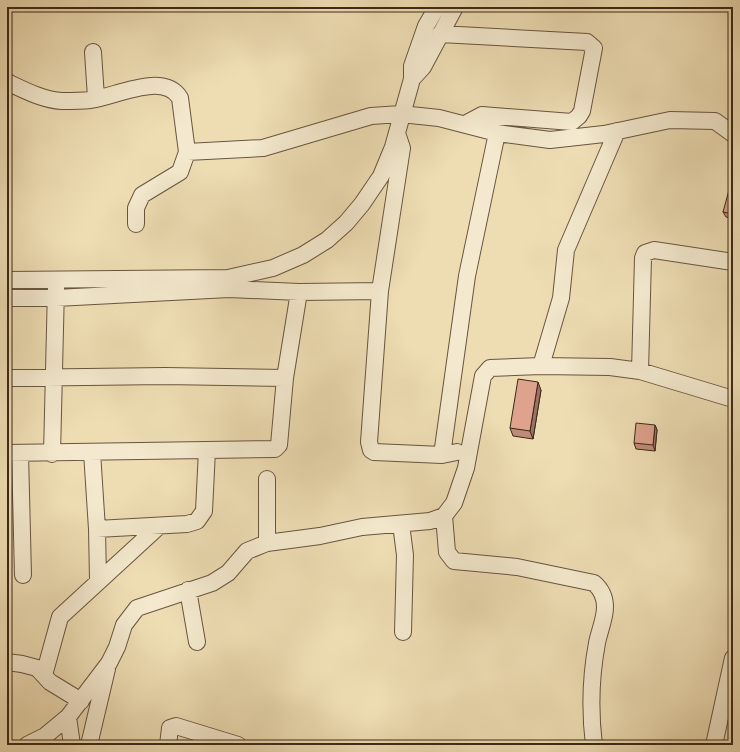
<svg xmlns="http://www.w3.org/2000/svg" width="740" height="752" viewBox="0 0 740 752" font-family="'IM FELL English',serif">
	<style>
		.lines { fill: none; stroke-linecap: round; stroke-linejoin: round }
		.street-casing { stroke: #685540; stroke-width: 18 }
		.street { stroke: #f4e9ce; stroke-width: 16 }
		.wall { fill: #bf8b79; stroke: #3c2819 }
		.shaded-wall { fill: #9b7163; stroke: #3c2819 }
		.building { fill: #dea28d; stroke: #3c2819 }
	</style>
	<rect width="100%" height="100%" fill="#eeddb3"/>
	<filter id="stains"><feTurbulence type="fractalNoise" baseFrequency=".005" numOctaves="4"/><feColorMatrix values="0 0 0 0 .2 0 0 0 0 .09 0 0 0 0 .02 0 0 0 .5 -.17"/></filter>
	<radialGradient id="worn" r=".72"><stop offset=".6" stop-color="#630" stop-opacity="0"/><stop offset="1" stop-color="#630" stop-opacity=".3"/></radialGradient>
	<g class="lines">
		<defs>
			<path id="street" d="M440 34 587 42 594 48 582 111 579 116 572 122 482 115 465 124
				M93 52 96 98
				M412 79 423 67 455 7
				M7 82C24 90 43 100 62 101 71 101 81 101 90 100 115 97 163 71 180 98L187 152 180 172 142 195 136 208V224
				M398 136 402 148 380 291 369 442 371 450 374 452 442 455 457 452
				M187 152 263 148 371 116 401 114 439 118 497 133 550 140 604 134 670 120 715 121 733 134
				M7 280 228 278 273 268 303 255 327 240 346 223 362 204 381 176 393 147 412 79V66L426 26 437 7
				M7 298H56L229 289 299 292 380 291
				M541 366 561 298 566 250 617 131
				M640 371 643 258 645 253 654 250 733 262
				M7 378 165 376 285 378
				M92 452 97 529 98 580
				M7 453 275 449 279 445 285 378 299 292
				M20 453 23 575
				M52 454 56 287
				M442 455 467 276 497 133
				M444 516 447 552 454 561 517 567 594 583C601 589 605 597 605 607 605 619 599 632 597 643 591 675 590 713 594 745
				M401 524 405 555 403 632
				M97 529 187 524 197 521 204 511 207 450
				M267 543V479
				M188 590 197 642
				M7 662 22 664 37 668 50 682 81 701
				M44 675 60 617 159 526
				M68 717 72 745
				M27 745 45 736 68 717 109 663 117 647 124 625 137 608 212 583 228 573 247 551 267 543 320 536 362 527 430 521 444 516 454 503 466 468 483 376 490 368 541 366 610 367 640 371 733 399
				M89 745 107 669
				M168 745 170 728 176 726 238 745
				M714 745 733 658"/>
		</defs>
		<use href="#street" class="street-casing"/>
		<use href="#street" class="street"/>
	</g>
	<path class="wall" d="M733 191V219L726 217 723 212Z
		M541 390 533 439 513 436 510 428Z
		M655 425 657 430 655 451 636 449 634 443Z"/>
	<path class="shaded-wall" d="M538 382 541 390 533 439 530 431Z
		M655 425 657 430 655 451 653 445Z"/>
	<path class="building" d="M729 190 733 191V214L723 212Z
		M518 379 538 382 530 431 510 428Z
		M636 423 655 425 653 445 634 443Z"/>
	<rect width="740" height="752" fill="none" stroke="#eeddb3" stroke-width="24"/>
	<rect x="8" y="8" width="724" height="736" fill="none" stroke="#3c2819" stroke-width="2"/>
	<rect x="12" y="12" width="716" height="728" fill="none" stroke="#3c2819"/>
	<rect width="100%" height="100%" filter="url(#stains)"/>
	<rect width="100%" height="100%" fill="url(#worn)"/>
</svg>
